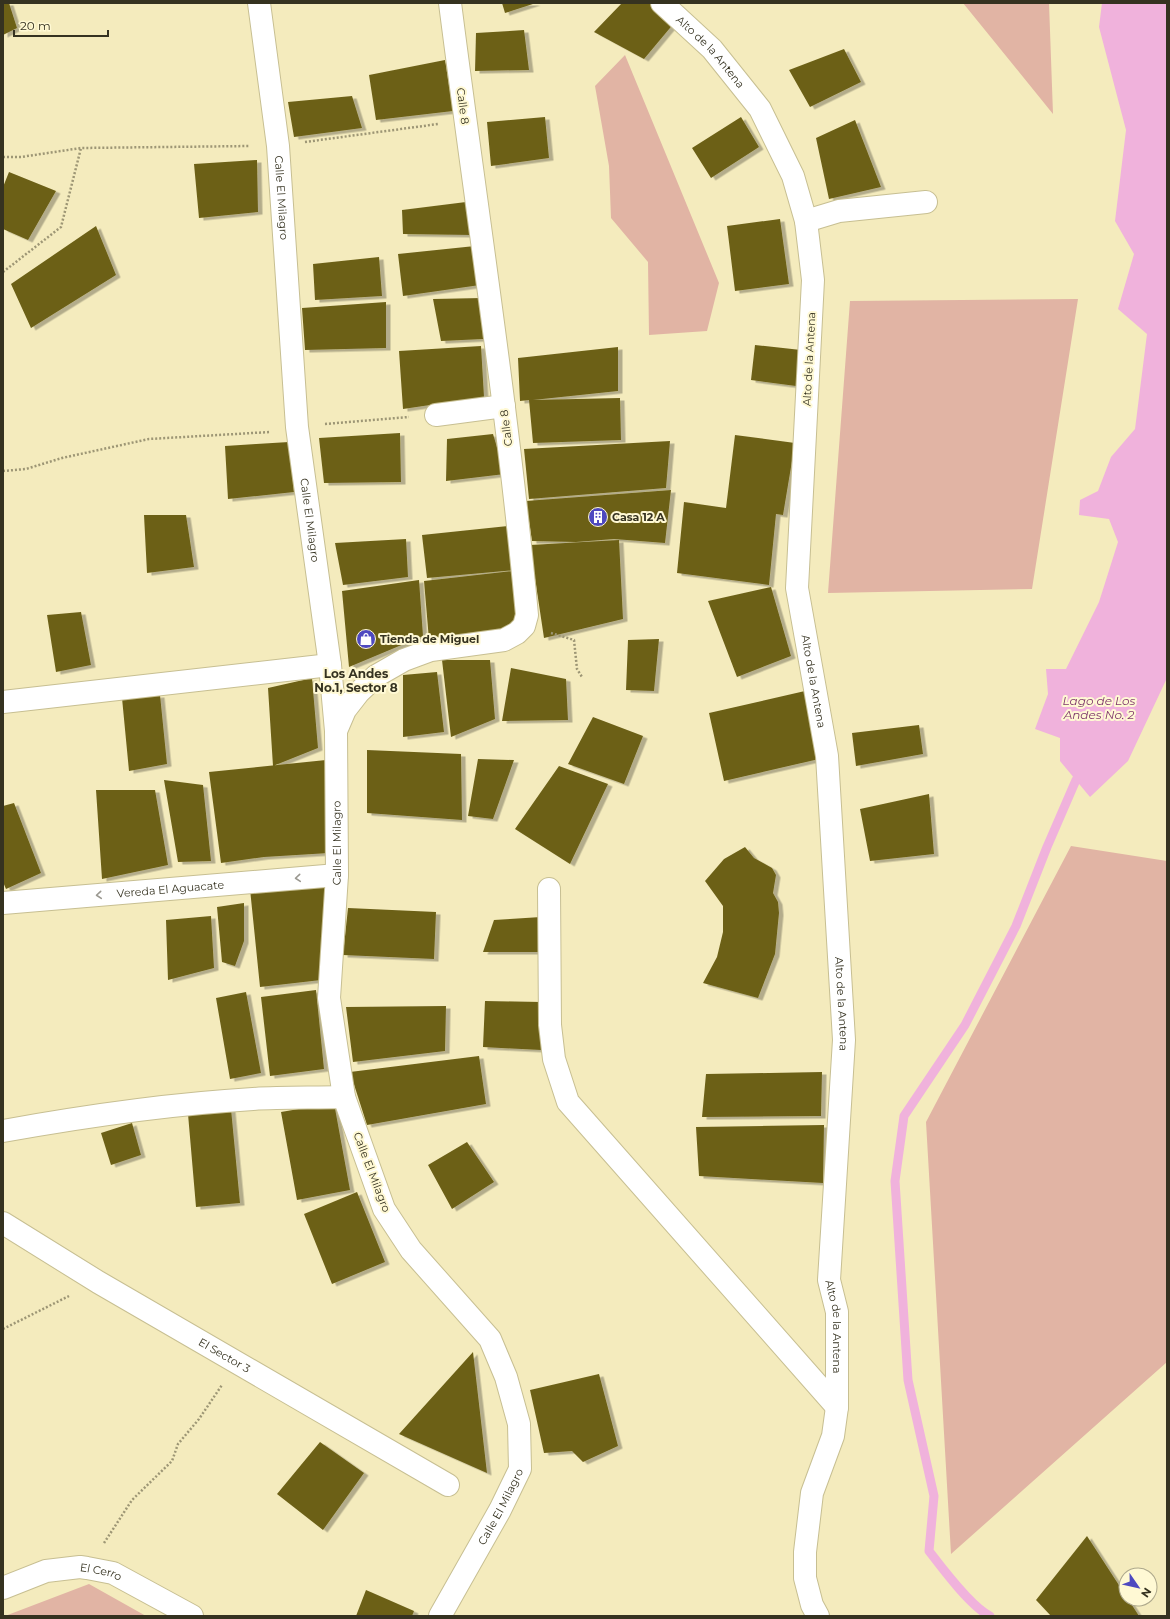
<svg xmlns="http://www.w3.org/2000/svg" width="1170" height="1619" viewBox="0 0 1170 1619" font-family="Montserrat,sans-serif">
	<style>
		.green { fill: #e1b4a4 }
		.water { fill: #f0b2dc }
		.lines { fill: none; stroke-linecap: round; stroke-linejoin: round }
		.stream { stroke: #f0b2dc; stroke-width: 9 }
		.building { fill: #6c6018; filter: url(#shadow) }
		.minor-casing { stroke: #c7bf92; stroke-width: 24 }
		.tertiary-casing { stroke: #c7bf92; stroke-width: 24 }
		.path { stroke: #9d9675; stroke-width: 2.5; stroke-dasharray: 2 2; stroke-linecap: butt }
		.minor { stroke: #fff; stroke-width: 22 }
		.tertiary { stroke: #fff; stroke-width: 22 }
		.oneway { stroke: #9a9890 }
		.labels { text-anchor: middle; dominant-baseline: central; stroke-width: 4; stroke-linejoin: round; paint-order: stroke }
		.street-label { font-size: 11px; fill: #353220; stroke: #fff9d4 }
		.poi-label { font-size: 11px; font-weight: bold; fill: #353220; stroke: #fff9d4; text-anchor: start }
		.neighbourhood-label { font-size: 12px; font-weight: bold; fill: #353220; stroke: #fff9d4 }
		.water-label { font-size: 12px; font-style: italic; fill: #7f376b; stroke: #fff9d4 }
	</style>
	<defs>
		<filter id="shadow"><feDropShadow dx="4.5" dy="2.5" stdDeviation="0" flood-color="#0004"/></filter>
	</defs>
	<rect width="100%" height="100%" fill="#f4ebbd"/>
	<path class="green" d="M963 3H1049L1053 114Z
		M625 55 719 283 707 331 649 335 648 262 611 218 609 166 595 86Z
		M1078 299 1032 589 828 593 850 301Z
		M1071 846 1167 861V1362L951 1554 926 1122Z
		M89 1584 146 1616H5Z"/>
	<path class="water" d="M1102 3H1167V678L1128 761 1090 797 1060 761V738L1035 729 1048 694 1046 669H1066L1099 602 1118 542 1109 519 1079 515 1080 500 1098 491 1111 457 1135 429 1147 334 1118 309 1134 254 1115 221 1126 130 1099 27Z"/>
	<g class="lines">
		<path class="stream" d="M990 1616C971 1607 942 1568 929 1551L934 1496 908 1380 895 1181 904 1116 965 1025 1016 926 1047 847 1076 780"/>
	</g>
	<path class="building" d="M3 3H9L17 28 3 35Z
		M502 3H536L505 13Z
		M622 3H650L675 22 644 59 594 32Z
		M524 30 529 70 475 71 476 33Z
		M844 49 861 82 810 107 789 70Z
		M445 60 453 111 376 120 369 75Z
		M352 96 362 128 294 137 288 102Z
		M545 117 549 158 491 166 487 122Z
		M741 117 759 147 711 178 692 148Z
		M855 120 881 187 829 199 816 138Z
		M257 160 258 212 199 218 194 164Z
		M9 172 56 191 28 240 3 229V187Z
		M466 202 472 235 403 234 402 210Z
		M780 219 789 284 735 291 727 226Z
		M96 226 116 275 31 328 11 284Z
		M475 246 480 285 403 296 398 254Z
		M379 257 382 296 315 300 313 264Z
		M482 298 483 339 441 341 433 299Z
		M386 302V348L305 350 302 308Z
		M755 345 801 350 796 386 751 380Z
		M481 346 484 397 403 409 399 351Z
		M618 347V391L533 400 620 398 621 440 533 443 529 400 520 401 518 358Z
		M400 433 401 482 324 483 319 438Z
		M493 434 505 474 446 481 447 439Z
		M735 435 795 443 783 515 776 514 769 585 677 573 684 502 726 508Z
		M670 441 666 488 529 499 524 449Z
		M289 442 294 492 228 499 225 446Z
		M671 490 665 543 614 539 576 542 532 541 526 501Z
		M144 515H186L194 567 147 573Z
		M508 526 517 570 427 578 422 535Z
		M406 539 408 577 343 585 335 543Z
		M619 540 623 619 544 638 530 545Z
		M513 571 519 626 429 640 424 581Z
		M419 580 423 636 349 667 342 591Z
		M771 587 791 656 737 677 708 601Z
		M81 612 91 665 56 672 47 615Z
		M659 639 654 691 626 690 628 640Z
		M442 660H490L495 719 451 737Z
		M511 668 566 679 568 720 502 721Z
		M437 672 444 732 403 737V675Z
		M312 678 318 748 273 766 268 688Z
		M805 691 819 759 724 781 709 713Z
		M160 695 167 764 129 771 122 698Z
		M593 717 643 736 624 784 568 764Z
		M919 725 923 754 856 766 852 733Z
		M367 750 461 754 462 820 367 813Z
		M478 759 514 760 493 819 468 816Z
		M326 760 329 853 264 857 221 863 209 772Z
		M559 766 608 784 570 864 515 829Z
		M164 780 203 785 211 861 178 862Z
		M96 790H155L168 865 102 879Z
		M929 794 934 854 870 861 860 809Z
		M14 803 41 873 6 889 3 882V806Z
		M745 847 754 858 772 868 776 875 773 893 778 902 779 913 775 954 758 998 703 983 717 957 723 932V906L705 881 724 859Z
		M328 883 321 980 260 987 250 889Z
		M244 903V941L235 966 222 962 217 907Z
		M348 908 436 912 434 959 343 955Z
		M211 916 214 968 168 980 166 920Z
		M541 917 543 952H483L494 920Z
		M316 990 324 1069 270 1076 261 997Z
		M246 992 261 1073 230 1079 216 998Z
		M485 1001 541 1002V1050L483 1047Z
		M446 1006 445 1051 353 1062 346 1007Z
		M479 1056 486 1104 367 1125 350 1072Z
		M822 1072 821 1116 702 1117 706 1074Z
		M334 1103 350 1190 297 1200 281 1112Z
		M231 1109 240 1203 196 1207 188 1114Z
		M132 1123 141 1155 111 1165 101 1133Z
		M824 1125 823 1183 699 1176 696 1127Z
		M467 1142 494 1182 452 1209 428 1165Z
		M357 1192 385 1262 332 1284 304 1214Z
		M473 1352 487 1473 399 1434Z
		M599 1374 618 1446 583 1462 572 1451 544 1453 530 1390Z
		M320 1442 364 1473 323 1530 277 1494Z
		M1087 1536 1126 1596V1599H1128L1139 1616H1051L1036 1600Z
		M366 1590 414 1611 412 1616H356Z"/>
	<g class="lines">
		<defs>
			<g id="minor">
				<path id="s1" d="M259 3 278 146 297 427 330 665 336 731"/>
				<path d="M806 221 839 211 926 202"/>
				<path d="M436 415 504 406"/>
				<path d="M3 702 330 665"/>
				<path d="M549 889 550 1025 554 1059 568 1102 837 1407"/>
				<path id="s2" d="M3 903 337 875"/>
				<path d="M3 1131C86 1116 169 1104 253 1099 283 1097 314 1098 344 1097"/>
				<path id="s3" d="M3 1223 98 1282 448 1485"/>
				<path id="s4" d="M3 1588 46 1571 80 1567 87 1568 113 1573 192 1616"/>
			</g>
			<g id="tertiary">
				<path id="s5" d="M662 3 712 49 760 109 793 176 806 221 813 280 797 588 827 756 844 1040 829 1280 837 1312V1407L833 1436 812 1493 805 1552V1578L812 1605 818 1616"/>
				<path id="s6" d="M440 1616 500 1510 520 1469 519 1424 506 1377 490 1339 411 1250 384 1209 344 1097 329 998 337 875 336 731 345 710 359 692 376 676 404 660 431 650 504 640 517 633 524 626 527 615C508 410 476 207 450 3"/>
			</g>
		</defs>
		<use href="#minor" class="minor-casing"/>
		<use href="#tertiary" class="tertiary-casing"/>
		<path class="path" d="M305 142 438 124
			M3 157H21L81 148 250 146
			M3 272 61 227 81 148
			M325 424 409 417
			M3 471 26 469 62 458 149 439 270 432
			M551 633 574 640 577 669 582 677
			M3 1329 69 1296
			M104 1543 132 1500 172 1461 178 1444 199 1419 222 1385"/>
		<use href="#minor" class="minor"/>
		<use href="#tertiary" class="tertiary"/>
	</g>
	<defs><path id="oneway-chevron" d="M-2-3.5L2.5 0L-2 3.5" fill="none" stroke-width="1.6" stroke-linecap="round" stroke-linejoin="round"/></defs>
	<g class="oneway">
		<use href="#oneway-chevron" transform="translate(298 878) rotate(175)"/>
		<use href="#oneway-chevron" transform="translate(99 895) rotate(175)"/>
	</g>
	<defs>
		<symbol id="building-disc" viewBox="-11 -11 22 22"><circle r="9.5" fill="#4e49c0" stroke="#fff9d4"/><path d="M-4-6H4V6H1V3H-1V6H-4ZM-2.5-4.3h1.7v1.8h-1.7ZM.8-4.3h1.7v1.8H.8ZM-2.5-1h1.7V.8h-1.7ZM.8-1h1.7V.8H.8Z" fill="#fff"/></symbol>
		<symbol id="shop-disc" viewBox="-11 -11 22 22"><circle r="9.5" fill="#4e49c0" stroke="#fff9d4"/><path d="M-5-2.5h2.3a2.7 3.5 0 0 1 5.4 0H5L5.5 6h-11ZM-1.5-2.5h3a1.5 2.3 0 0 0-3 0Z" fill="#fff"/></symbol>
	</defs>
	<g fill-rule="evenodd">
		<use href="#building-disc" x="587" y="506" width="22" height="22"/>
		<use href="#shop-disc" x="355" y="628" width="22" height="22"/>
	</g>
	<g class="labels">
		<g class="street-label">
			<text stroke="none"><textPath href="#s5" startOffset="69">Alto de la Antena</textPath></text>
			<text transform="translate(463 106) rotate(83)">Calle 8</text>
			<text stroke="none"><textPath href="#s1" startOffset="196">Calle El Milagro</textPath></text>
			<text transform="translate(809 359) rotate(-87)">Alto de la Antena</text>
			<text transform="translate(506 428) rotate(-97)">Calle 8</text>
			<text stroke="none"><textPath href="#s1" startOffset="520">Calle El Milagro</textPath></text>
			<text stroke="none"><textPath href="#s5" startOffset="729">Alto de la Antena</textPath></text>
			<text stroke="none"><textPath href="#s6" startOffset="845">Calle El Milagro</textPath></text>
			<text stroke="none"><textPath href="#s2" startOffset="168">Vereda El Aguacate</textPath></text>
			<text stroke="none"><textPath href="#s5" startOffset="1053">Alto de la Antena</textPath></text>
			<text transform="translate(372 1172) rotate(69)">Calle El Milagro</text>
			<text stroke="none"><textPath href="#s5" startOffset="1377">Alto de la Antena</textPath></text>
			<text stroke="none"><textPath href="#s3" startOffset="258">El Sector 3</textPath></text>
			<text stroke="none"><textPath href="#s6" startOffset="125">Calle El Milagro</textPath></text>
			<text stroke="none"><textPath href="#s4" startOffset="102">El Cerro</textPath></text>
		</g>
		<g class="poi-label">
			<text x="612" y="517">Casa 12 A</text>
			<text x="380" y="639">Tienda de Miguel</text>
		</g>
		<g class="neighbourhood-label">
			<text x="356" y="673">Los Andes<tspan x="356" dy="14">No.1, Sector 8</tspan></text>
		</g>
		<g class="water-label">
			<text x="1099" y="700">Lago de Los<tspan x="1099" dy="14">Andes No. 2</tspan></text>
		</g>
	</g>
	<rect width="1170" height="1619" fill="none" stroke="#353220" stroke-width="8"/>
	<g transform="translate(1138 1587) rotate(124)"><circle r="19" fill="#fff9d4" stroke="#aea98c"/>
	<path d="M0-3L7 15L0 10L-7 15Z" fill="#4e49c0"/>
	<text y="-6" font-size="11" font-weight="bold" text-anchor="middle" fill="#353220">N</text>
	</g>
	<path d="M14 30v6h94v-6" fill="none" stroke="#353220" stroke-width="2"/>
	<text x="20" y="30" font-size="12" fill="#353220" stroke="#fff9d4" stroke-width="3" paint-order="stroke">20 m</text>
</svg>
